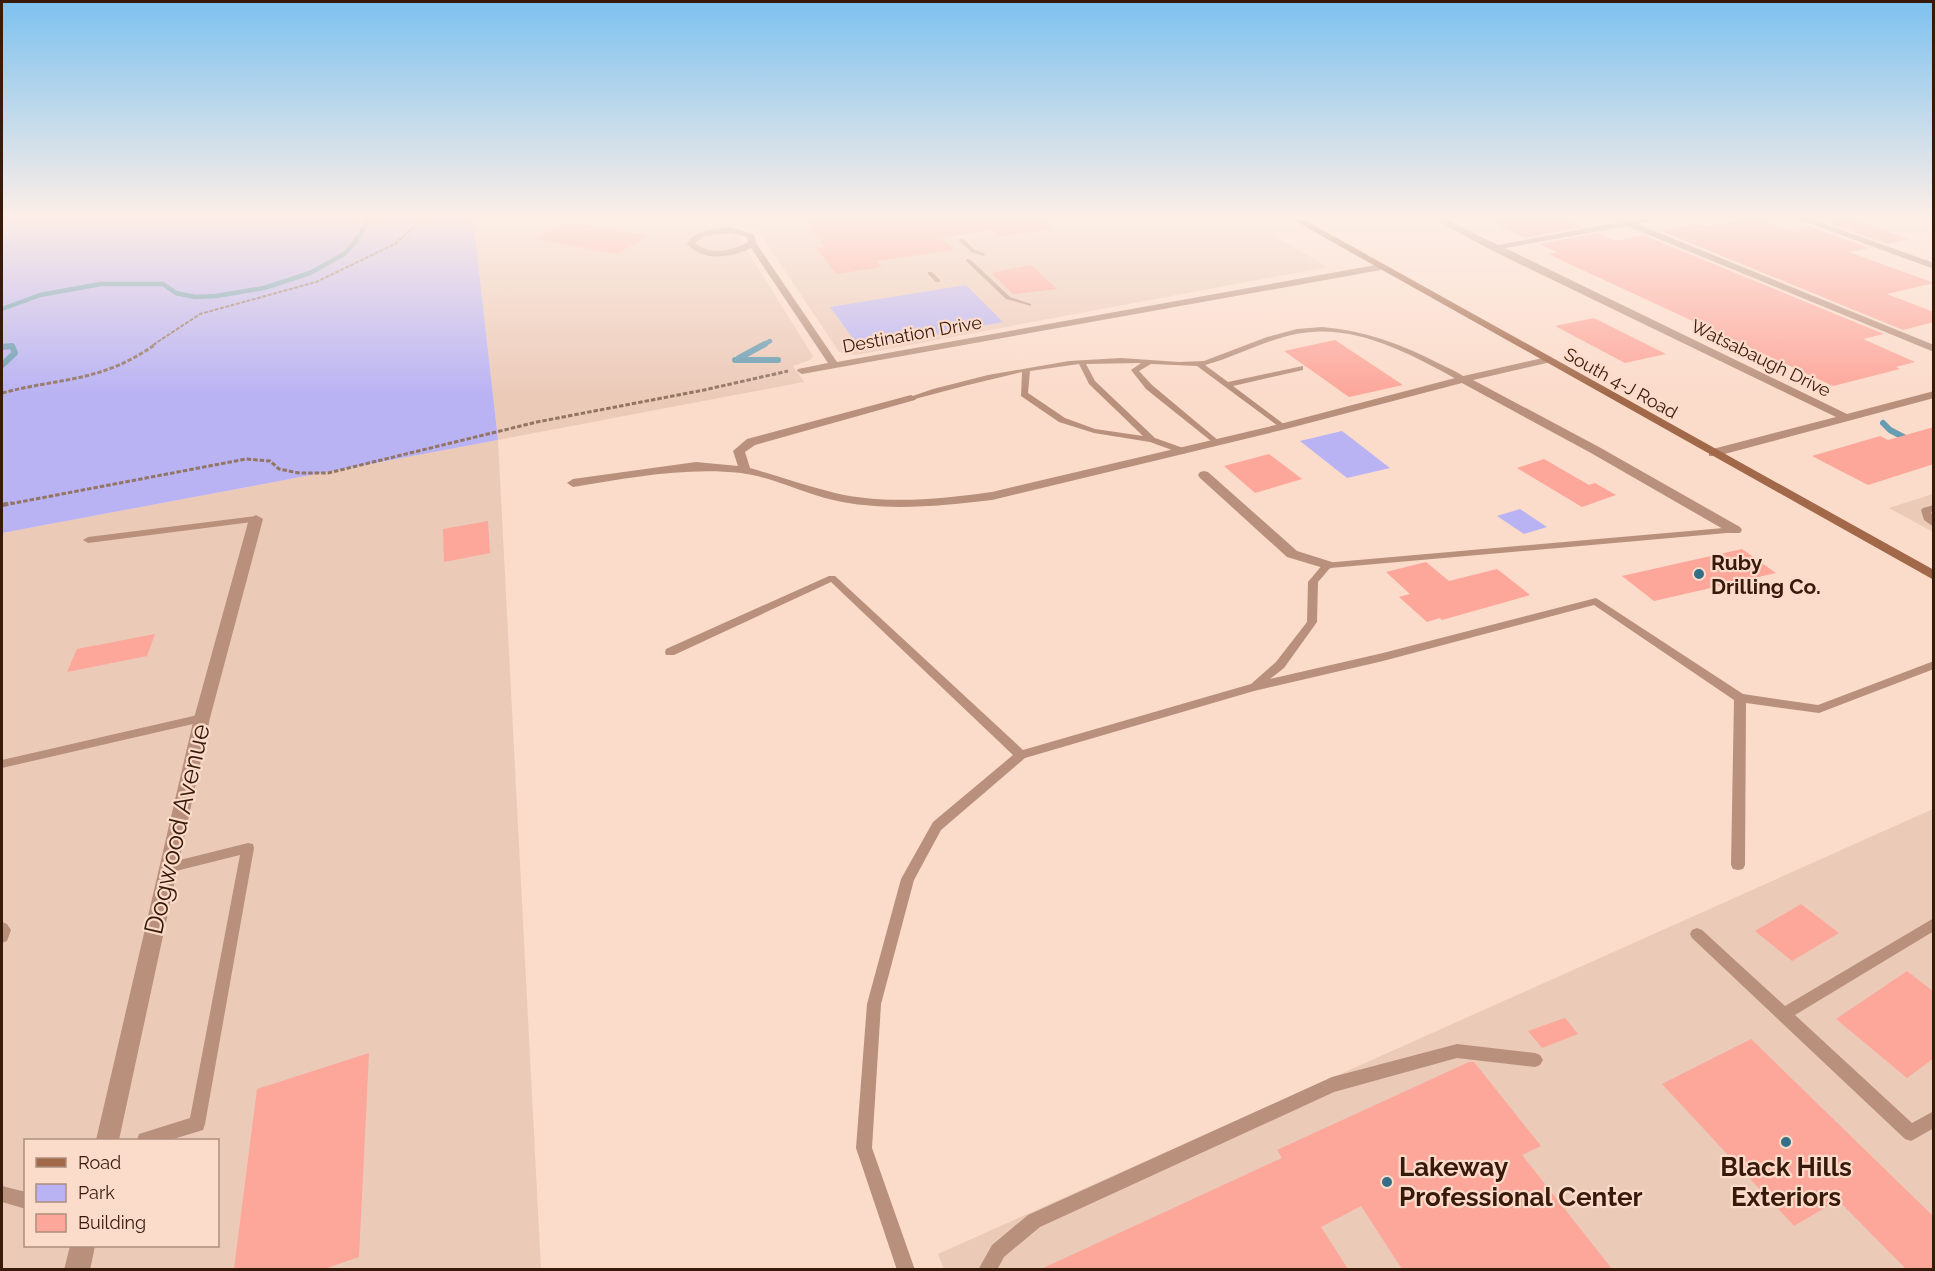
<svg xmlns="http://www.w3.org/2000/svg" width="1935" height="1271" viewBox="0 0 1935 1271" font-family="Raleway,sans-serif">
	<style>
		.built { fill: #eccab8; fill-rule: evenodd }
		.green { fill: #b9b3f4 }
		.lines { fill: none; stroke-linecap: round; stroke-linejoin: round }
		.stream-far1 { stroke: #679cb3; stroke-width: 4.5 }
		.stream { stroke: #679cb3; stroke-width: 6 }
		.building { fill: #fda69a }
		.path-far2 { stroke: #937564; stroke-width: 2; stroke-dasharray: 4 1.5; stroke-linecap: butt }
		.path-far1 { stroke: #937564; stroke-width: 3; stroke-dasharray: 4.5 2; stroke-linecap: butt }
		.path { stroke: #937564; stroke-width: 4; stroke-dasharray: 6 3; stroke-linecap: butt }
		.lane { fill: #b8907c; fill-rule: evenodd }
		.street { fill: #b8907c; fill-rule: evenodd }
		.secondary { fill: #a16849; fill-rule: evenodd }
		.poi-dot { fill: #346e87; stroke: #fbdbca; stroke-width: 2 }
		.labels { text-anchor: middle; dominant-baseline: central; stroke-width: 4.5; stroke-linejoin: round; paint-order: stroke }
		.far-street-label { font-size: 18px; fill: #371a0a; stroke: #fbdbca }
		.poi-label { font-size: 21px; font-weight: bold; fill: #371a0a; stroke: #fbdbca; text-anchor: start }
		.near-street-label { font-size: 26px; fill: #371a0a; stroke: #fbdbca }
		.near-poi-label { font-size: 26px; font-weight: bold; fill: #371a0a; stroke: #fbdbca; text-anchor: start }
	</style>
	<rect width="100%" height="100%" fill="#fbdbca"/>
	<path class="built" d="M473 217H1243L1327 267 856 355 839 352 756 227 731 225 813 356 810 360 793 366 804 382 498 440 541 1269 2 1270V533L498 440ZM26 1140H218V1246H26Z
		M1933 494V532L1889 508Z
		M1933 809V1269L944 1270 938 1254Z"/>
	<path class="green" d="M2 217H473L498 440 2 533Z
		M966 285 1003 322 860 348 830 307Z
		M1342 431 1390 468 1347 478 1300 441Z
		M1520 509 1547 527 1524 534 1497 516Z"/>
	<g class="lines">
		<path class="stream-far1" d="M2 309 40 295 101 284H163L176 293 195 297 216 296 264 288 310 273 344 254 355 242 370 217
			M763 345 770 341"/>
		<path class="stream" d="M2 347 12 346 15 353 2 365
			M739 358 765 344
			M735 360H778
			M1883 423 1890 430 1909 440"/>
	</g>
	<path class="building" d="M820 217H1050L1051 229 998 237 991 230 941 238 954 250 877 261 882 267 836 274 816 248 825 247 805 222 822 220Z
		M1481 217H1561L1582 227 1525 238Z
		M1754 217 1789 230 1809 226 1869 248 1849 252 1934 283 1887 294 1934 312V322L1903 330 1661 231 1694 224 1707 226Z
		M1846 218 1866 224 1909 239 1887 244 1826 222Z
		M565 223H572L648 236 617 254 534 239Z
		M1598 233 1615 241 1643 235 1884 334 1863 339 1915 362 1896 367 1900 369 1833 386 1548 254 1557 252 1539 244Z
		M1031 265 1057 289 1013 294 991 273Z
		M1594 318 1666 354 1625 363 1555 326Z
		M1335 340 1403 385 1349 397 1284 351Z
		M1934 427V464L1868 485 1812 456 1880 436 1888 440Z
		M1269 454 1302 479 1255 493 1224 466Z
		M1544 459 1589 485 1595 483 1616 495 1582 507 1517 468Z
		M488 521 490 553 444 562 443 529Z
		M1742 549 1776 573 1654 601 1622 576Z
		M1426 562 1449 581 1497 569 1530 595 1442 620 1440 618 1427 622 1399 597 1410 594 1386 572Z
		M155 634 147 656 67 672 77 649Z
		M1801 904 1839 933 1792 961 1755 931Z
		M1907 971 1934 992V1058L1907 1078 1836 1019Z
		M1565 1018 1578 1034 1542 1048 1528 1031Z
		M1751 1039 1934 1217V1269H1906L1838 1200 1794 1226 1662 1084Z
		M369 1053 359 1257 324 1269H234L257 1089Z
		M1469 1062H1474L1541 1146 1522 1155 1612 1269H1402L1361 1206 1321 1227 1348 1269H1041L1282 1158 1277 1150Z"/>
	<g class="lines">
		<path class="path-far2" d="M153 345 200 314 316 282 395 244 425 217"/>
		<path class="path-far1" d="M2 393C63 377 100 383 156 344
			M4 505 246 459 270 461 279 469 299 473H328L537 422 704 390 788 371"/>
		<path class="path" d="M2 505 12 503"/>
		<path class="lane" d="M959 239H963L975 250 986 254 983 256 971 252 959 241Z
			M966 259H970L1010 297 1031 304V306L1006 299 966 261Z
			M928 272H932L940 280V282H936L928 274Z
			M1322 327C1363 330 1401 344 1438 363 1448 368 1459 372 1467 379L1460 381C1411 354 1354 322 1296 334 1265 340 1236 357 1205 365L1228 382 1303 366V370L1233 386 1285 425 1286 427 1282 429 1197 366 1151 364 1139 371 1152 385 1219 441 1220 443 1216 445 1146 389 1131 370 1141 363 1086 364 1095 381 1155 438 1186 449V453L1183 454 1150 442 1094 433 1059 422 1021 396 1022 372 964 386 911 400 907 398 933 389 988 375 1069 361 1121 358 1179 362 1204 361 1267 337 1297 329ZM1079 364 1089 384 1143 436 1095 429 1065 418 1028 393 1030 371Z
			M1934 505V511L1931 512 1934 519V527L1924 520 1921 510 1923 508Z
			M256 516 259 517 261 519 259 521 88 543 83 540 88 537Z
			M1735 527 1740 530 1738 532 1330 568 1318 582 1317 622 1284 668 1270 679 1383 653 1596 598 1743 694 1818 705 1934 661V669L1819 713 1746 703 1745 865 1743 869 1738 870 1733 869 1731 865 1734 700 1594 605 1383 661 1254 691 1025 758 941 830 914 880 881 1004 872 1148 915 1270H897L856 1148 867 1004 901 879 933 822 1013 755 831 582 674 655H666L665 652 666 649 829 576H835L1023 750 1251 684 1276 662 1307 622 1308 582 1324 563Z
			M202 714 206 715 208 718 206 721 2 768V760Z
			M248 843 253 844 254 848 205 1124 203 1130 170 1140H137L139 1134 190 1118 240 855 168 873 163 872 161 868 163 864 168 863Z
			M1934 918V931L1795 1015 1912 1123 1934 1111V1128L1911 1141 1905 1139 1692 938 1690 934 1692 930 1697 928 1702 930 1785 1006Z
			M2 922 7 924 11 930 7 941 2 943Z
			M1457 1044 1535 1053 1540 1055 1543 1060 1540 1065 1535 1067 1457 1058 1334 1092 1040 1227 1004 1257 997 1270H978L992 1245 1028 1215 1332 1077Z
			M2 1186 26 1192V1209L2 1202Z"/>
		<path class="street" d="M1430 217H1441L1498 245 1619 222 1609 217H1621L1629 221 1665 217 1637 224 1934 345V352L1627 226 1505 248 1847 414 1934 391V398L1717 456H1709V450L1836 417 1491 250Z
			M1792 217H1805L1934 263V269Z
			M730 227 754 234 756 243 837 362 1381 264 1385 267 1381 270 802 374 797 371 798 369 828 363 751 248C731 258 703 262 687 244 694 229 715 230 730 227ZM730 233 747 237 748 242C733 251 710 256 695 243L704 236Z
			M1547 357 1552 360 1551 362 1473 380 1599 447 1740 527 1742 530 1740 533H1730L1591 453 1462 383 1286 429 992 500C940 506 885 512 833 500 802 493 772 477 741 473 684 467 629 478 573 487L567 483 573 479 696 462 738 466 733 451 747 439 911 395 917 398 915 400 755 445 745 452 750 468C778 476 806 486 835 493 886 505 941 499 992 492L1280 424 1459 377Z
			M1204 471 1208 472 1297 551 1332 562 1334 565 1332 568 1327 569 1287 557 1200 478 1198 475 1200 472Z
			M256 515 263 519 210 718 119 1140H96L194 718 249 519Z
			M70 1246H95L90 1270H64Z"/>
		<path class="secondary" d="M1288 217H1299L1934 570V580Z"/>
	</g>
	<linearGradient id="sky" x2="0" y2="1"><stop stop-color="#7dc1f0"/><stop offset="0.55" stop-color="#fdefe7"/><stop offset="1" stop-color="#fdefe7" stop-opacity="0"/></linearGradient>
	<rect width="1935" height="395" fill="url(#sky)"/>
	<g class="poi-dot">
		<circle cx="1699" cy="574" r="6"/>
		<circle cx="1786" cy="1142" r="6"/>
		<circle cx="1387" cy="1182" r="6"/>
	</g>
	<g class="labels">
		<g class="far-street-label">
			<text transform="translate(912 334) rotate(-10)">Destination Drive</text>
			<text transform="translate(1761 358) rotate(26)">Watsabaugh Drive</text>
			<text transform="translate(1621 383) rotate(29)">South 4-J Road</text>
		</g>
		<g class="poi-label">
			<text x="1711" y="562">Ruby<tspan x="1711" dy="24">Drilling Co.</tspan></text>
		</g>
		<g class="near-street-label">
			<text transform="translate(177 829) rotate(-77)">Dogwood Avenue</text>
		</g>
		<g class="near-poi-label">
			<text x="1399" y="1167">Lakeway<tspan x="1399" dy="30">Professional Center</tspan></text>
			<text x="1786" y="1167" text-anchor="middle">Black Hills<tspan x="1786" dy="30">Exteriors</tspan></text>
		</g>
	</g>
	<rect width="1935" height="1271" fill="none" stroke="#371a0a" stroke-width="6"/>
	<rect x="24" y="1139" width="195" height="108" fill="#fbdbca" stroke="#ad8e7d" stroke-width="1.5"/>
	<rect x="36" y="1158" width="30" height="9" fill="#a16849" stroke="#ad8e7d" stroke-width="1.5"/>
	<text x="78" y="1169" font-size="18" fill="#371a0a">Road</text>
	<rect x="36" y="1184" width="30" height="18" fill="#b9b3f4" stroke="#ad8e7d" stroke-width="1.5"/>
	<text x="78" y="1199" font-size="18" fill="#371a0a">Park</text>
	<rect x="36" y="1214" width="30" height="18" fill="#fda69a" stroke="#ad8e7d" stroke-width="1.5"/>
	<text x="78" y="1229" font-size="18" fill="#371a0a">Building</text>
</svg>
